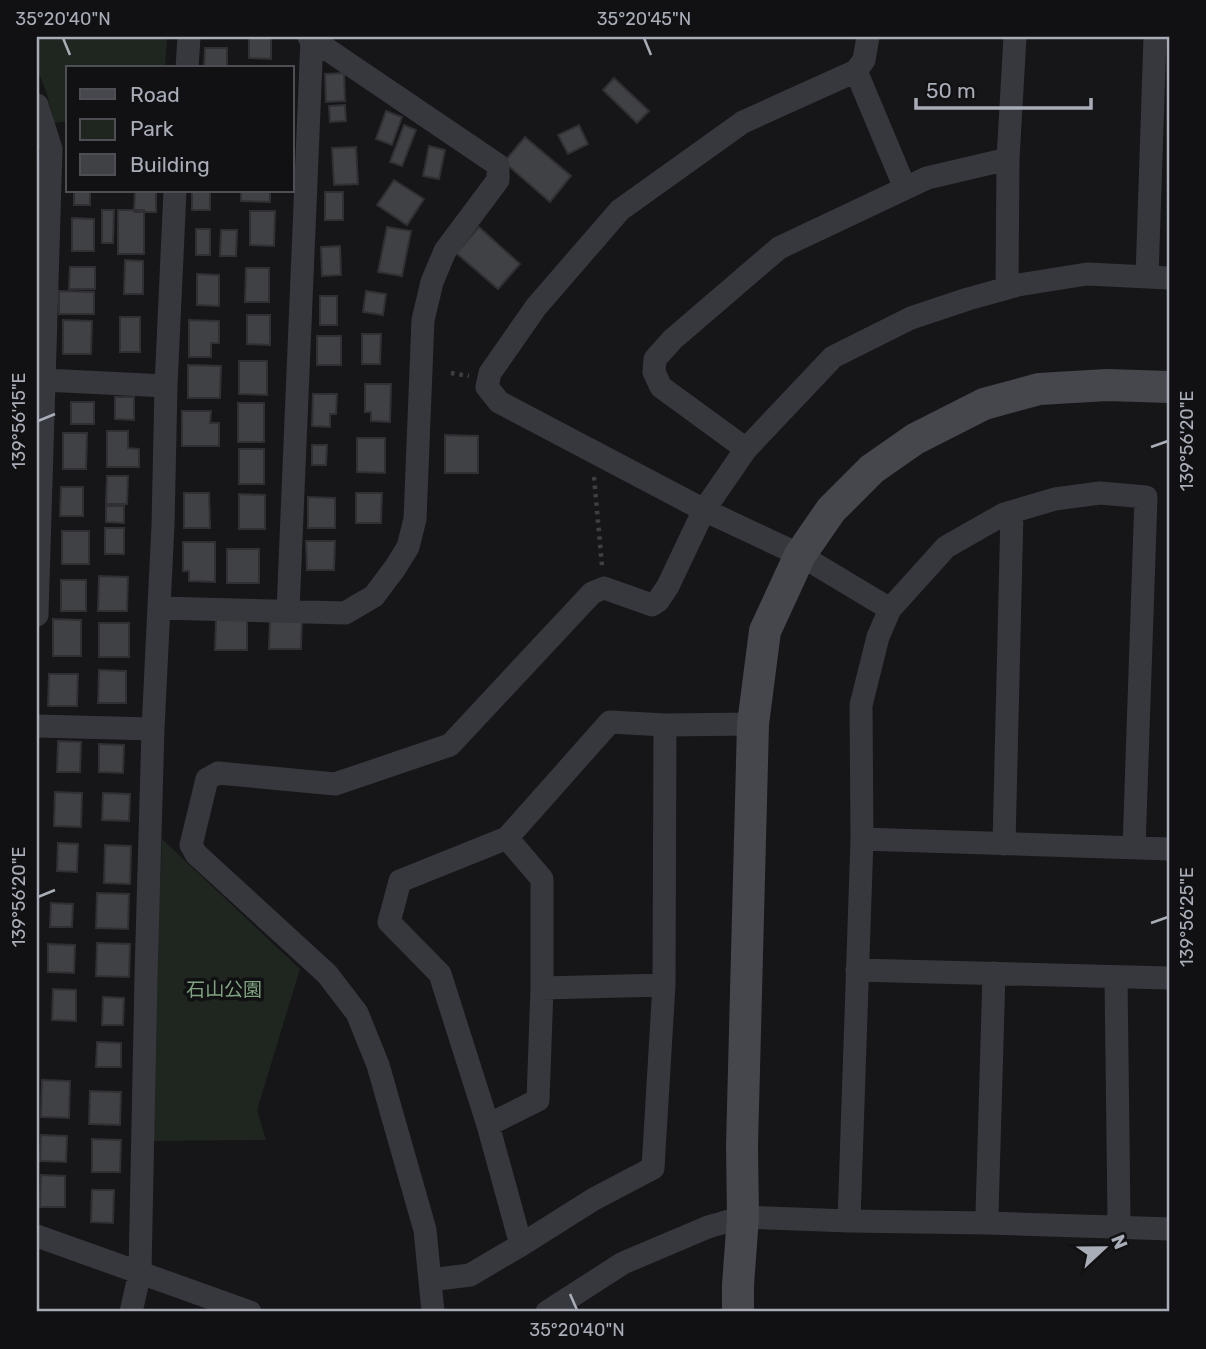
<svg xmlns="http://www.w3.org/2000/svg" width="1206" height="1349" viewBox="0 0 1206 1349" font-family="Rubik,'Noto Sans JP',sans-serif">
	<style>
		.green { fill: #1e261f }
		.building { fill: #404145; stroke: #303034; stroke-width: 2 }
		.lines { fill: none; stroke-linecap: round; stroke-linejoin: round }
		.path { stroke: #3d3f44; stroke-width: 4.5; stroke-dasharray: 3.5 5; stroke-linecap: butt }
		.street { stroke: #37383d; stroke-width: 23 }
		.secondary { stroke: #45474d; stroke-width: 32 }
		.ticks { fill: none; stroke: #a8adb8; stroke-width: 2.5 }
		.labels { text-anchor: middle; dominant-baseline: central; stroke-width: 7; stroke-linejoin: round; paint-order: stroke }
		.park-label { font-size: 19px; fill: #7fa381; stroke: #111113 }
		.neatline { fill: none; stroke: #a8adb8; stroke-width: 2.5 }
		.ticks-label { font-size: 18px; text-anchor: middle; fill: #a8adb8 }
	</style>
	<rect width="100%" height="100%" fill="#161618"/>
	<path class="green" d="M37 37H167L165 68H68V121L54 123 47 94 37 68Z
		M162 839 300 969 257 1110 266 1140 150 1141Z"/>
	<path class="building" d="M249 37H271V59L249 58Z
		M205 48H227V68H204Z
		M344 73 345 101 326 102 325 74Z
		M614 78 649 111 637 123 603 90Z
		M345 105 346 121 330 122 329 106Z
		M386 111 402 117 392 145 376 139Z
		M404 125 416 130 402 166 390 162Z
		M579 125 588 144 568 154 558 135Z
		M525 137 571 176 550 202 504 162Z
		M429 146 445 150 439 179 423 176Z
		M356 147 358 184 334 185 332 148Z
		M394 180 424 199 407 225 377 205Z
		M74 191H90V205H74Z
		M135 191H156V212H134Z
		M192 191H210V210H192Z
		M241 191H270V202L241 201Z
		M325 192H343V220H325Z
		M102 210H114L113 243H102Z
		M118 210H144V254H118Z
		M250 211H275L274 246 250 245Z
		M72 218 94 219V251H72Z
		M387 227 411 231 402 276 378 272Z
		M479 227 520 264 498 289 456 253Z
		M196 229H210V255H196Z
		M221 230H237L236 256H220Z
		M340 246 341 275 322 276 321 247Z
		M125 260 143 261V294H124Z
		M70 267H95V289H69Z
		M246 268H269V302H245Z
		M197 274 219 275V306L197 305Z
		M59 291 94 292V314H59Z
		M366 291 386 294 383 315 363 312Z
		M320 296H337V325H320Z
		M247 315H270V345L247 344Z
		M120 317H140V352H120Z
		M63 320 92 321 91 354H63Z
		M189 320 219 321V343H211V357H189Z
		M362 334H381L380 364H362Z
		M317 336H341V365H317Z
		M239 361H267V395L239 394Z
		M188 365 221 366 220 398H188Z
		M365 384H391L390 422 371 421V412H365Z
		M313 394H337L336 414H330V427L312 426Z
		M115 397H134V420L115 419Z
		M71 402H94V424H71Z
		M238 403H264V442H238Z
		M182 411H211L210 423H219V446H182Z
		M107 431H128V448L139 449V467H107Z
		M63 433H87L86 469H63Z
		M445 435 478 436V473H445Z
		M357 438H385V473L357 472Z
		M312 445H327L326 465H312Z
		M239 449H264V484H239Z
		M107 476H128L127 504H106Z
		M61 487H83V516H60Z
		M184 493H209L210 528H184Z
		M356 493H382L381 523H356Z
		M239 494 265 495V529H239Z
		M308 497 335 498V528H308Z
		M106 506H124V523L106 522Z
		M105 528H124V554H105Z
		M62 531H89V564H62Z
		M306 541H335L334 570H307Z
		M183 542H215V582L189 581V571H183Z
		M227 549H259V583H227Z
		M99 576 128 577 127 611H98Z
		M61 580H86V611H61Z
		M53 619 81 620V656H53Z
		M270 619H302L301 649H269Z
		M216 620H247V650H215Z
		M99 623H129V657H99Z
		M99 670 126 671V703H98Z
		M49 674H78L77 706H48Z
		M58 741 81 742 80 772H57Z
		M99 744 124 745 123 773 99 772Z
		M55 792 82 793 81 827 54 826Z
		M103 793 130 794 129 821 102 820Z
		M58 843 78 844 77 872 57 871Z
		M105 845 131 846 130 884 104 883Z
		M97 893 129 894 128 929 96 928Z
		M51 903 73 904 72 927H50Z
		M97 943 130 944 129 977 96 976Z
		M48 944 75 945 74 973 48 972Z
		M53 989 76 990V1021L52 1020Z
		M103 997 124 998 123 1025H102Z
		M97 1042 121 1043V1067H96Z
		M42 1080 70 1081 69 1118 41 1117Z
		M90 1091 121 1092 120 1125 89 1124Z
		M41 1135 67 1136 66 1162 40 1161Z
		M92 1139 121 1140 120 1172H92Z
		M41 1175 65 1176V1207H40Z
		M92 1190H114L113 1223 91 1222Z"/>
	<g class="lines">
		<path class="path" d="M451 373 469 376
			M594 477 602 566"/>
		<path class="street" d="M868 37 864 60 856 71 743 122 620 210 536 307 490 373 487 387 499 402 704 510 800 555 890 609
			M187 68 189 37
			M856 71 905 188
			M37 105 51 149 37 615
			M1147 277 1155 37
			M1007 288 1008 159 1015 37
			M44 380 166 386
			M746 449 661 387 654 372 655 359 673 339 779 248 927 178 1008 159
			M159 608 345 613 374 596 395 568 408 547 415 519 423 320 432 282 445 251 498 180V165L309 37
			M288 611 312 38
			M37 726 153 729
			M507 838 542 879V988
			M862 839 1169 849
			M1004 844 1012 512
			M857 970 1169 978
			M994 973 987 1214 988 1223 1112 1227 1119 1218 1116 977
			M488 1125 538 1100 542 988 664 985
			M849 1221 862 839 861 705 878 637 890 609 946 547 1004 514 1055 499 1100 493 1146 497 1134 848
			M1112 1227 1169 1229
			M37 1236 250 1312
			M521 1245 594 1199 653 1168 664 985 665 725
			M430 1280 470 1275 521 1245 488 1125 440 974 389 922 400 881 507 838 610 722 665 725 753 724
			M131 1312 140 1272 146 976 153 729 163 525 166 386 175 191
			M433 1312 425 1230 378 1065 357 1013 327 974 196 854 191 845 207 779 218 773 335 784 450 745 592 593 604 588 652 605 658 601 668 586 704 510 746 449 833 357 911 318 968 299 1018 285 1087 274 1169 278
			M547 1312 623 1263 708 1227 743 1217 849 1221 988 1223"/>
		<path class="secondary" d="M738 1312V1285L743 1217 742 1146 753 724 765 631 800 555 831 510 872 469 915 439 984 404 1039 389 1107 385 1169 387"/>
	</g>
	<path class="ticks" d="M63 38 70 55M644 38 651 55M38 421 55 414M1151 447 1168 441M38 897 55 890M1151 923 1168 917M570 1294 577 1310"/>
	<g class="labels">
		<g class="park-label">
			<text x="224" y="989">石山公園</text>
		</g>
	</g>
	<rect width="1206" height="1349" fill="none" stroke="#111113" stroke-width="77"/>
	<rect x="66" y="66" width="228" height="126" fill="#111113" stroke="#4d4f55" stroke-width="2"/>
	<rect x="80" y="89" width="35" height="10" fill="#45474d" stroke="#4d4f55" stroke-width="2"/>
	<text x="130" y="102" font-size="21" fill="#a8adb8">Road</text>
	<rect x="80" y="119" width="35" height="21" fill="#1e261f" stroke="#4d4f55" stroke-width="2"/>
	<text x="130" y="136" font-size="21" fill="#a8adb8">Park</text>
	<rect x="80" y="154" width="35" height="21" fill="#404145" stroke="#4d4f55" stroke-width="2"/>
	<text x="130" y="172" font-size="21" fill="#a8adb8">Building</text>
	<g transform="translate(1104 1248) rotate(68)" stroke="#111113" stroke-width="5" paint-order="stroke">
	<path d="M0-5L12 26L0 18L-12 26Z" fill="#a8adb8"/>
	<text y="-10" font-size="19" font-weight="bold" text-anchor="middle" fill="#a8adb8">N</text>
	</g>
	<path d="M916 98v10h175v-10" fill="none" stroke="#a8adb8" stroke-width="3.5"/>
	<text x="926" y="98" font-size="21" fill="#a8adb8" stroke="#111113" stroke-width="5" paint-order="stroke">50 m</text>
	<rect x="38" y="38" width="1130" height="1272" class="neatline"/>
	<g class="ticks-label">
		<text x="63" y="25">35°20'40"N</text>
		<text x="644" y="25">35°20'45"N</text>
		<text transform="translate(19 421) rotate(-90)" y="6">139°56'15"E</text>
		<text transform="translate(1187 441) rotate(-90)" y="6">139°56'20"E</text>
		<text transform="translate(19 897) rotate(-90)" y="6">139°56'20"E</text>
		<text transform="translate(1187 917) rotate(-90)" y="6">139°56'25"E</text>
		<text x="577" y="1336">35°20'40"N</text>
	</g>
</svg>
